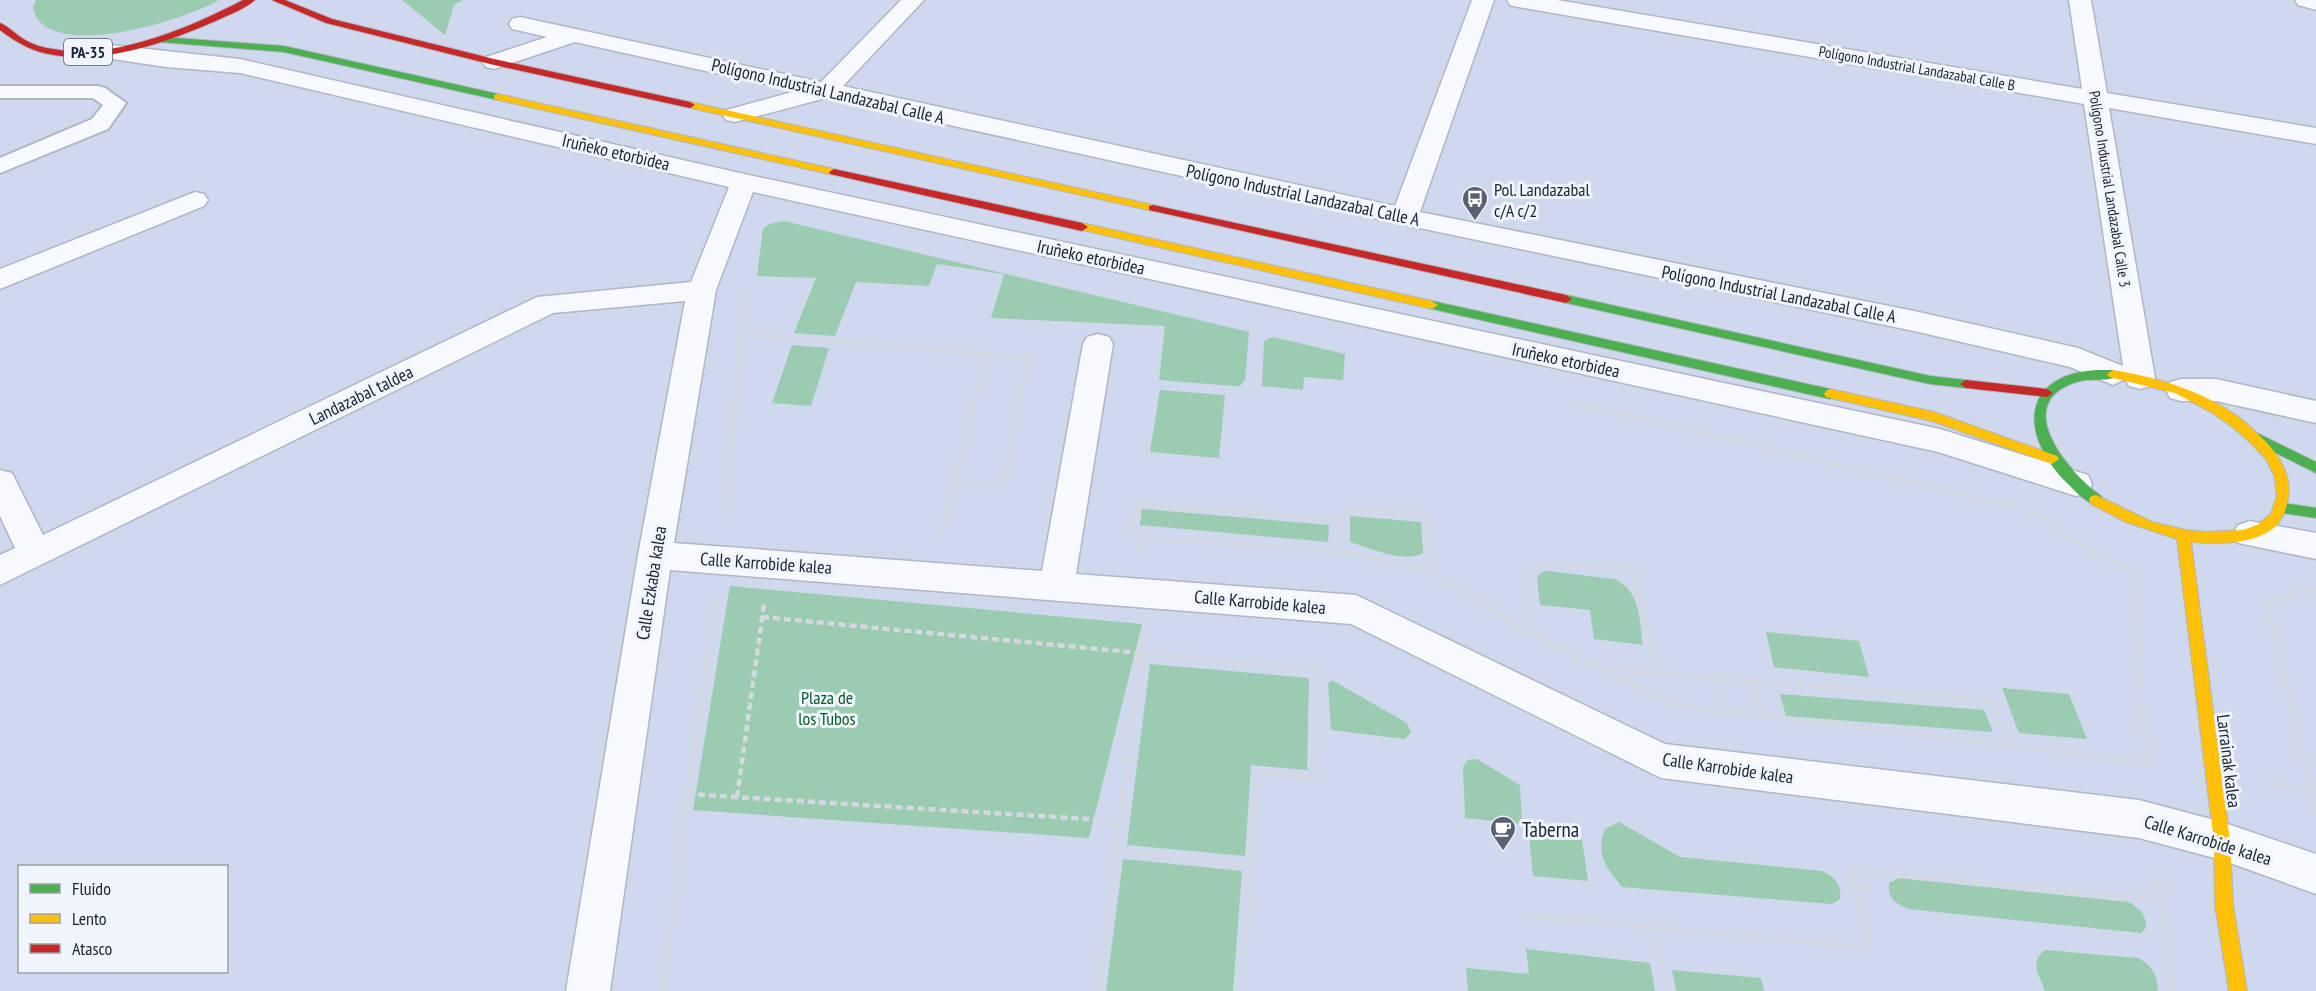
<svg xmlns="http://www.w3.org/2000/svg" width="2316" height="991" viewBox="0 0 2316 991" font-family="'PT Sans Narrow',sans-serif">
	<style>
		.green { fill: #9bcbb0 }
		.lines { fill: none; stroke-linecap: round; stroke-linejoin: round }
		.lane-casing { stroke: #b0b6c7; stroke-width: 4 }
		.street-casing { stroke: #b0b6c7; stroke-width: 3 }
		.fast-casing { stroke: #b0b6c7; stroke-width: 2 }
		.slow-casing { stroke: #b0b6c7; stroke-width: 2 }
		.jam-casing { stroke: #b0b6c7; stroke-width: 2 }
		.path-far1 { stroke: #d5d8df; stroke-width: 4; stroke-dasharray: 6 3; stroke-linecap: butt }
		.path { stroke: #d5d8df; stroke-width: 4.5; stroke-dasharray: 7 4; stroke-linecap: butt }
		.lane { fill: #f8f9fc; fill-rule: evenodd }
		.street { fill: #f8f9fc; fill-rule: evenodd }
		.fast { fill: #4caf50; fill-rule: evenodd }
		.slow { fill: #ffc107; fill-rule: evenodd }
		.jam { fill: #c62828; fill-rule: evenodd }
		.labels { text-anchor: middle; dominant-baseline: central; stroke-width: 6; stroke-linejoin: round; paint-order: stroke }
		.far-street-label { font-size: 15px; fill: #1b2130; stroke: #f0f4fc }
		.shield { fill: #f0f4fc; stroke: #5b606d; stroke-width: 1.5 }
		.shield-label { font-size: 16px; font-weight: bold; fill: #1b2130 }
		.street-label { font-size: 18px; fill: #1b2130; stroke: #f0f4fc }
		.poi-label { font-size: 18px; fill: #1b2130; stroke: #f0f4fc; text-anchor: start }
		.park-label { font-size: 18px; fill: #065f25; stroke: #f0f4fc }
		.near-poi-label { font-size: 21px; fill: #1b2130; stroke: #f0f4fc; text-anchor: start }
	</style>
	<rect width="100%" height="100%" fill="#cfd8ed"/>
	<path class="green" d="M36 0H219C185 20 68 56 38 20 36 18 34 11 33 8Z
		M402 0H463L454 5 445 35Z
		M784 221 1249 332 1245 380 1240 386H1233L1159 380 1165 326 991 318 1004 274 937 264 929 286 856 282 835 336 794 333 816 278 757 276 763 229 769 224Z
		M1273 337 1345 354 1343 380 1304 377 1303 390 1262 386 1264 341Z
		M792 345 829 348 811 406 772 403Z
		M1160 390 1225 395 1219 458 1150 452Z
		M1142 509 1329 525 1328 542 1140 525Z
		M1350 516 1421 522 1423 553C1403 564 1371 548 1350 542Z
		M1548 571 1614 579C1641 590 1639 620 1643 645L1594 639 1590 610 1540 605 1537 577 1542 572Z
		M730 586 1142 624 1089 838 693 810Z
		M1766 632 1859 641 1869 677 1774 667Z
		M1150 664 1309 678 1307 770 1251 765 1245 856 1127 845Z
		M1332 680 1407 723 1411 732 1405 739 1331 730 1328 684Z
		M2002 688 2069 694 2087 739 2019 733Z
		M1780 694 1984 710 1993 732 1786 716Z
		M1477 759 1520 785 1522 824 1465 818 1463 767 1468 760Z
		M1619 822 1680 857 1822 871C1835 878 1842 884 1840 899L1832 904 1622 887C1606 867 1595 855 1605 829Z
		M1529 835 1582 840 1588 881 1533 876Z
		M1123 859 1242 871 1233 991H1106Z
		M1899 878 2128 902C2140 908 2146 914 2146 928L2141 933 1908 909C1894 903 1888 898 1889 883Z
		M1526 949 1650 963 1655 991H1468L1466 968 1529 974Z
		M2045 950 2138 958C2153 966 2157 974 2158 991H2045C2039 975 2029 962 2045 950Z
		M1672 970 1761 978 1764 991H1676Z"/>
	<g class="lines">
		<defs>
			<path id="lane" d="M0 86H98L105 88 126 103 108 129 0 173V158L92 119 103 105 93 98H0Z"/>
			<path id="street" d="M901 0H924L843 86 1395 206 1472 0H1494L1420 212 1914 311 2078 348 2123 366 2084 104 1518 7 1510 5 1507 0H1557L2082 89 2069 0H2091L2107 93 2316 128V144L2109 108 2155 378 2151 386 2140 389 2129 386 2125 379 2113 385 2070 367 1914 331 1405 225 826 98 735 122 726 120 723 115 726 110 796 91 575 42 494 69 486 67 482 62 486 57 547 37 512 29 509 24 512 19 520 17 821 82Z
				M2295 0H2316V10L2298 5Z
				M101 44 240 59 744 174 1940 429 2088 475 2092 484 2088 493 2076 496 1938 452 753 192 716 290 674 543 1042 571 1083 344 1087 337 1098 334 1109 337 1113 344 1076 574 1356 595 1665 744 2139 800 2222 822 2316 854V894L2222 860 2139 838 1661 778 1351 624 670 570 610 991H566L638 555 685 301 553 313 0 585V555L15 548 0 516V470L12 473 43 535 537 297 691 282 729 187 240 73 166 67 93 56 89 51 93 46Z
				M195 192 204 194 208 200 204 206 0 289V269Z
				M2181 379H2216L2316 401V423L2216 401H2181L2170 398 2166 390 2170 382Z
				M2250 521 2316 533V559L2238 543 2233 534 2238 525Z"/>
			<path id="fast" d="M163 37 284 46 498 94 503 97 498 100 284 52 160 42V38Z
				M1566 295 1930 376 1966 380 1972 384 1966 388 1930 384 1562 302 1560 299 1562 296Z
				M1432 301 1830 389 1836 394 1830 399 1428 308 1426 305 1428 302Z
				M2097 370H2113L2119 374C2112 383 2091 378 2080 381 2007 401 2068 472 2101 496L2103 500 2101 504 2096 505C2085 502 2075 491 2067 483 2020 436 2019 375 2097 370Z
				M2259 434 2316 462V473L2254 442 2253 439 2254 436Z
				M2282 503 2316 508V518L2277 512 2275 508 2277 504Z"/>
			<path id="slow" d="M498 94 834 169 839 172 834 175 494 99V95Z
				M690 102 1153 205 1158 208 1153 211 686 107 685 105Z
				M1082 223 1432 301 1438 305 1432 309 1078 229V225Z
				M2113 370C2167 379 2221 396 2260 436 2281 456 2295 479 2286 508 2283 517 2279 525 2271 530 2249 545 2216 544 2191 542L2230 841 2233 905 2247 991H2229L2215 905 2214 841 2177 539 2126 522 2091 504 2089 500 2091 496 2096 495 2152 522 2186 530 2205 532 2243 530 2257 525 2271 514 2277 495 2274 475 2266 459 2250 442 2231 426 2211 412 2175 393 2109 377 2107 374Z
				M1830 389 1934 412 2057 456 2059 459 2052 464 1932 421 1826 397 1824 394 1826 391Z"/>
			<path id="jam" d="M243 0H255C245 9 230 14 218 20 169 41 109 64 54 55 33 52 17 43 0 30V23C10 27 17 36 27 41 34 45 45 48 53 49 112 61 192 27 243 0Z
				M272 0H285L332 19 494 59 690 102 695 105 690 108 494 65 326 23Z
				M834 169 1082 223 1088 227 1082 231 830 174 829 172Z
				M1153 205 1566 295 1572 299 1566 303 1149 210V206Z
				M1966 380 2047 389 2053 393 2047 397 1966 388 1960 384Z"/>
		</defs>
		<use href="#lane" class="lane-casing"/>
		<use href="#street" class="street-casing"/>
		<use href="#fast" class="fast-casing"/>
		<use href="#slow" class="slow-casing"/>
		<use href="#jam" class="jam-casing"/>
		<path class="path-far1" d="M742 334 985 354
			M985 354 1028 358 1004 484 955 482Z
			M1580 404 2008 505
			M2029 511 2072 539 2134 572 2135 585
			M725 521 746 289
			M940 536 955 482
			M1145 538 1132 531 1137 505 1244 511 1342 522
			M1137 551 1145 538 1340 551 1431 571 1452 585
			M1340 551V527L1347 509 1424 514 1430 538 1431 571
			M1526 585V581L1540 564 1633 569 1637 585"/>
		<path class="path" d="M1450 583 1508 621 1669 704 2145 762 2135 583
			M1526 583 1528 632
			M1636 583 1656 671
			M2316 591 2305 588 2268 606 2316 813
			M762 617 1318 670 1316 778 1257 772 1242 991
			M1599 668 1994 701
			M1716 676 1724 711
			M1752 679 1762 716
			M1990 700 2010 746
			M2270 783 2311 790
			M687 794 1120 821
			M737 797 764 604
			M1116 851 1251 865
			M2159 879 2161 899
			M1523 915 1871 948 1852 871 2161 899 2172 991
			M1656 928 1666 991
			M662 991 715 599
			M1098 991 1144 635"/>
		<use href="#lane" class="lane"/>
		<use href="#street" class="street"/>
		<use href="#fast" class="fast"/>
		<use href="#slow" class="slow"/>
		<use href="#jam" class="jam"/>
	</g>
	<defs>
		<symbol id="bus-pin" viewBox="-11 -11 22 30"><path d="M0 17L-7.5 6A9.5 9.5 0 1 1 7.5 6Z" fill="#5a6172" stroke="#f0f4fc"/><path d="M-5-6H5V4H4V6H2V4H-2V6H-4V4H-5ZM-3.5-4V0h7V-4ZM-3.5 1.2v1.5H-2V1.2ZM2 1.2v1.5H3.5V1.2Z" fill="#fff"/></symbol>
		<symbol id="cafe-pin" viewBox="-11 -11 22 30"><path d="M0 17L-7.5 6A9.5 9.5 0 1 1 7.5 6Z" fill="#5a6172" stroke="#f0f4fc"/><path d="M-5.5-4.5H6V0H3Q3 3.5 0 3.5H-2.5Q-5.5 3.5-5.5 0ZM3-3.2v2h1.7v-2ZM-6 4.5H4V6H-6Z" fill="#fff"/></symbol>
	</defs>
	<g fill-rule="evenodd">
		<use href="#bus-pin" x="1460" y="184" width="30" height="40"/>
		<use href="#cafe-pin" x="1488" y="814" width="30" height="40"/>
	</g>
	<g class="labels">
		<g class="far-street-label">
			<text transform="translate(1917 68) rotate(10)">Polígono Industrial Landazabal Calle B</text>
			<text transform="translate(2110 189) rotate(81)">Polígono Industrial Landazabal Calle 3</text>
		</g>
		<rect class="shield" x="64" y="39" width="48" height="26" rx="4.5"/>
		<g class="shield-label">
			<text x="88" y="52">PA-35</text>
		</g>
		<g class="street-label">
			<text transform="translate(828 91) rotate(13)">Polígono Industrial Landazabal Calle A</text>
			<text transform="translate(616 152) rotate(13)">Iruñeko etorbidea</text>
			<text transform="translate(1303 195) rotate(12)">Polígono Industrial Landazabal Calle A</text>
			<text transform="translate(1091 257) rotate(12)">Iruñeko etorbidea</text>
			<text transform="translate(1779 294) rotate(11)">Polígono Industrial Landazabal Calle A</text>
			<text transform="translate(1566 360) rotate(12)">Iruñeko etorbidea</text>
			<text transform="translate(361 395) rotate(-26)">Landazabal taldea</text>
			<text transform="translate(766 563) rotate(4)">Calle Karrobide kalea</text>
			<text transform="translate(651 583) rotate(-81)">Calle Ezkaba kalea</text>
			<text transform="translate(1260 602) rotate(5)">Calle Karrobide kalea</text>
			<text transform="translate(2229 761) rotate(83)">Larrainak kalea</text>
			<text transform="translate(1728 768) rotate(8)">Calle Karrobide kalea</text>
			<text transform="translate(2208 840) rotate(17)">Calle Karrobide kalea</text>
		</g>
		<g class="poi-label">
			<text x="1494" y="189">Pol. Landazabal<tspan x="1494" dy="21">c/A c/2</tspan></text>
		</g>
		<g class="park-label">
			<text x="827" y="697">Plaza de<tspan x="827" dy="21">los Tubos</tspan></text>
		</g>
		<g class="near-poi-label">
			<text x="1522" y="829">Taberna</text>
		</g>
	</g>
	<rect x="18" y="865" width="210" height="108" fill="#f0f4fc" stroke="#9ba0aa" stroke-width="1.5"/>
	<rect x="30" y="884" width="30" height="9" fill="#4caf50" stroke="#9ba0aa" stroke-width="1.5"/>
	<text x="72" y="895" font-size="18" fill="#1b2130">Fluido</text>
	<rect x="30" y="914" width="30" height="9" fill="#ffc107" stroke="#9ba0aa" stroke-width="1.5"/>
	<text x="72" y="925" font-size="18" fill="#1b2130">Lento</text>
	<rect x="30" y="944" width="30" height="9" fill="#c62828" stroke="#9ba0aa" stroke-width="1.5"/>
	<text x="72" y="955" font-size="18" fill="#1b2130">Atasco</text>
</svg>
